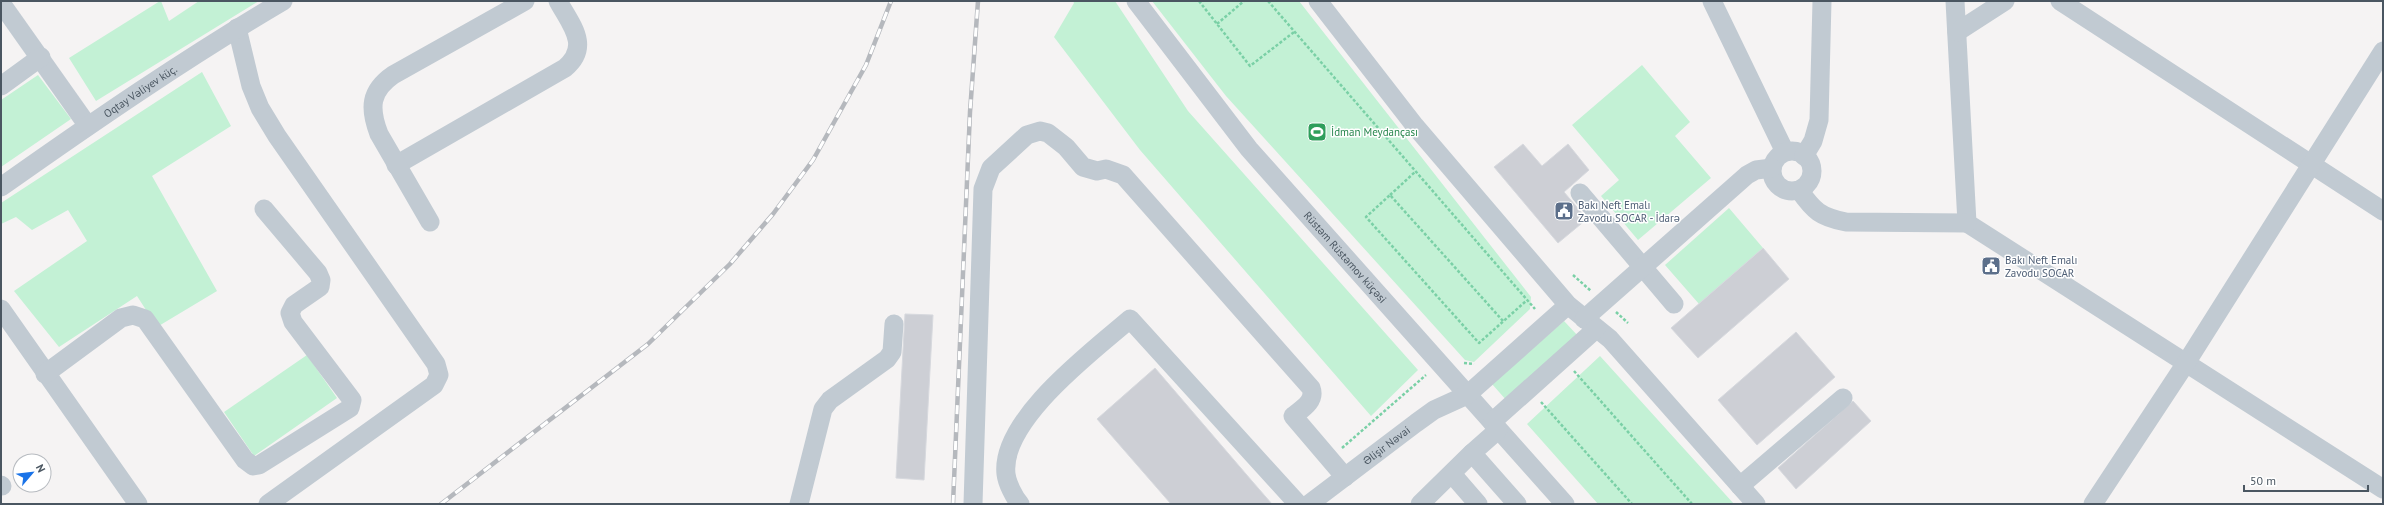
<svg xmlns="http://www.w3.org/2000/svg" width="2384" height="505" viewBox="0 0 2384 505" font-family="'PT Sans',sans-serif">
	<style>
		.green { fill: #c3f1d5 }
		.building { fill: #cdcfd5; stroke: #d7d9de }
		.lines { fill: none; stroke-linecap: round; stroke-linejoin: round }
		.path { stroke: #7ad0a6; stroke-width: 2.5; stroke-dasharray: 3 2; stroke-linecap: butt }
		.minor { stroke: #c1cad2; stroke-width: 19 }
		.rail-casing { stroke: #b5b8bd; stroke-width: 4.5 }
		.rail { stroke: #fff; stroke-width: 3; stroke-dasharray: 9; stroke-linecap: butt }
		.labels { text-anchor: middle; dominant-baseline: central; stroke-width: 3; stroke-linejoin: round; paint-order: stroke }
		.street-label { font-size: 11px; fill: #4a5661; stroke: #fff }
		.leisure-label { font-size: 11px; fill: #27864d; stroke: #fff; text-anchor: start }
		.service-label { font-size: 11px; fill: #4e5e75; stroke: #fff; text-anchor: start }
	</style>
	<rect width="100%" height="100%" fill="#f5f3f3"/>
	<path class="green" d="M160 1H161L169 21 199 1H259L96 101 69 58Z
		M1073 1H1115L1188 111 1418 370 1371 416 1140 150 1054 37 1074 3Z
		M1152 1H1299L1531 297 1530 309 1474 362 1465 360 1226 96Z
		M1642 65 1690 122 1675 136 1711 178 1638 240 1601 196 1619 180 1572 125Z
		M202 72 231 126 152 176 217 291 157 327 137 296 59 347 14 291 87 241 68 210 32 230 16 217 1 224V203Z
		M38 75 71 119 1 167V100Z
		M1729 208 1763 248 1699 304 1665 265Z
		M1564 321 1579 337 1507 401 1492 384Z
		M307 355 337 398 254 456 224 412Z
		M1600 356 1734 504H1598L1527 424Z"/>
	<path class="building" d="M1523 144 1542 166 1568 144 1589 170 1564 192 1587 219 1558 243 1494 167Z
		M1763 248 1789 279 1698 358 1671 328Z
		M905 314 933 315 924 480 896 478Z
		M1796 332 1835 377 1757 445 1718 400Z
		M1155 368 1252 481 1272 504H1171L1097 419Z
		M1853 401 1871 421 1796 489 1778 468Z"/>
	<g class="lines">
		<path class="path" d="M1199 1 1250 66 1294 32
			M1268 1 1535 309
			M1217 24 1244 1
			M1390 195 1415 172
			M1573 275 1591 291
			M1616 312 1628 323
			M1503 321 1390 195 1366 217 1479 343 1526 301
			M1464 363 1474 364
			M1574 371 1692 504
			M1541 402 1632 504
			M1342 448 1426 375"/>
		<g class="minor">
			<path id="s1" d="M1136 1 1249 149 1565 504"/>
			<path d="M1318 1 1415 126 1568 305 1610 339 1756 504"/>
			<path d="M1712 1 1785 152"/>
			<path d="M1955 1 1967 223 2383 489"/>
			<path d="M2060 1 2383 211"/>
			<path d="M1 3 88 126"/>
			<path d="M237 28 251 86 260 108 277 136 436 364 439 375 434 385 268 504"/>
			<path d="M1957 32 2005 1"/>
			<path d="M1 86 41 57"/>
			<circle cx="1792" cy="171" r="20"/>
			<path d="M1804 156 1813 141 1819 120 1822 1"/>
			<path d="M396 165 565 68C591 46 571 25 558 1"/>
			<path id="s2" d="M1 187C93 122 186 58 283 1"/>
			<path d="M1799 190C1814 211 1820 217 1846 222L1967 223"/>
			<path d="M1580 193 1674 304"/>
			<path d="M430 222 379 134C369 108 370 91 393 75L525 1"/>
			<path d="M1 309 138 504"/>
			<path d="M1584 319 1747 175 1756 170 1772 168"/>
			<path d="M45 374 121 318 133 315 145 319 245 460 253 466 259 465 350 408 352 400 293 322 290 313 294 305 320 287 321 280 318 273 264 209"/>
			<path d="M1492 422 1596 329"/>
			<path d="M1498 430 1472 453 1517 504"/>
			<path d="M1452 474 1478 504"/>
			<path d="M1 485 2 486"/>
			<path d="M1740 486 1843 398"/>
			<path d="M799 504 823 409 830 400 887 359 892 352 894 324"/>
			<path d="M973 504 983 189 991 168 1027 135 1040 131 1048 133 1066 147 1083 167 1097 171 1106 169 1123 175 1311 388C1316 401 1302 409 1293 416L1345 477"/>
			<path d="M1020 504C1014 497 1007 483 1006 474 1000 420 1093 351 1130 319L1298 504"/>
			<path id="s3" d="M1309 504 1416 423 1434 410 1467 395 1568 305"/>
			<path d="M1420 504 1472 453"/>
			<path d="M2093 504 2186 363 2383 51"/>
		</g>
		<defs>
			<path id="rail" d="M441 504 648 344 730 264 773 214 813 160 866 65 891 1
				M953 504 970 112 978 1"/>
		</defs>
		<use href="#rail" class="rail-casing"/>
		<use href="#rail" class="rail"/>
	</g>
	<defs>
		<symbol id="stadium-square" viewBox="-11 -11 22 22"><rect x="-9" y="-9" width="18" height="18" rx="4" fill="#2e9e5b" stroke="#fff"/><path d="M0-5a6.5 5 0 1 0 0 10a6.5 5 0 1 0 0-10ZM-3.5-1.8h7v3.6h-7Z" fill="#fff"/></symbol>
		<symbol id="civic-square" viewBox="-11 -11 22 22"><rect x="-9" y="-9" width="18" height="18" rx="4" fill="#5c6f8a" stroke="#fff"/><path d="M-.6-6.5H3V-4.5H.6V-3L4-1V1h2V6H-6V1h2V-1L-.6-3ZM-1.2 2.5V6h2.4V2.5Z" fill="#fff"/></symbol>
	</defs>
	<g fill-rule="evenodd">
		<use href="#stadium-square" x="1306" y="121" width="22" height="22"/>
		<use href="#civic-square" x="1553" y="200" width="22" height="22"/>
		<use href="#civic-square" x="1980" y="255" width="22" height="22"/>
	</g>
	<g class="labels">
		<g class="street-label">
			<text stroke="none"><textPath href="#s2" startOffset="169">Oqtay Vəliyev küç.</textPath></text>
			<text stroke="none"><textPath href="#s1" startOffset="331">Rüstəm Rüstəmov küçəsi</textPath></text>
			<text stroke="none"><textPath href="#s3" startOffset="97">Əlişir Nəvai</textPath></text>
		</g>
		<g class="leisure-label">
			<text x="1331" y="132">İdman Meydançası</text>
		</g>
		<g class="service-label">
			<text x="1578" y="205">Bakı Neft Emalı<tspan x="1578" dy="13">Zavodu SOCAR - İdarə</tspan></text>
			<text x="2005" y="260">Bakı Neft Emalı<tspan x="2005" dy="13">Zavodu SOCAR</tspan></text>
		</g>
	</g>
	<rect width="2384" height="505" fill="none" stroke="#4a5661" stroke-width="4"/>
	<g transform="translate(32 473) rotate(62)"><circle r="19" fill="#ffffff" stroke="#b7bbc0"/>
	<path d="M0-3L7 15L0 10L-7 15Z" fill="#1a73e8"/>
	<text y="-6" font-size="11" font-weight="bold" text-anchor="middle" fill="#4a5661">N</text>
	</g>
	<path d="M2244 485v6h124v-6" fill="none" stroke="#4a5661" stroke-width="2"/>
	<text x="2250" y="485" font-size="12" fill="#4a5661" stroke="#ffffff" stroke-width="3" paint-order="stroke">50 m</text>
</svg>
